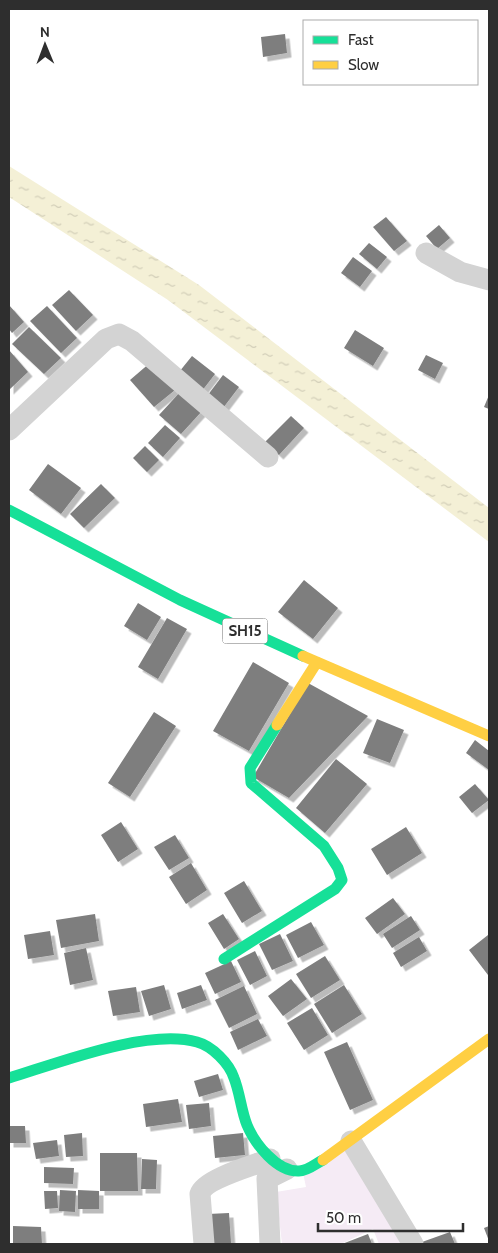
<svg xmlns="http://www.w3.org/2000/svg" width="498" height="1253" viewBox="0 0 498 1253" font-family="Cabin,sans-serif">
	<style>
		.pitch { fill: #f5ebf5 }
		.water { fill: url(#water-ripples) }
		.building { fill: #7e7e7e; filter: url(#shadow) }
		.lines { fill: none; stroke-linecap: round; stroke-linejoin: round }
		.street { stroke: #d3d3d3; stroke-width: 21 }
		.fast { stroke: #16e098; stroke-width: 11 }
		.slow { stroke: #ffcf43; stroke-width: 11 }
		.labels { text-anchor: middle; dominant-baseline: central; stroke-width: 5; stroke-linejoin: round; paint-order: stroke }
		.shield { fill: #fff; stroke: #6d6d6d; stroke-width: 1 }
		.shield-label { font-size: 15px; font-weight: bold; fill: #2e2e2e }
	</style>
	<defs>
		<pattern id="water-ripples" width="26" height="14" patternUnits="userSpaceOnUse" patternTransform="scale(1.25)"><rect width="26" height="14" fill="#f4f0d6"/><path d="M2 4q2-2 4 0t4 0M15 11q2-2 4 0t4 0" fill="none" stroke="#d2ceb8"/></pattern>
		<filter id="shadow"><feDropShadow dx="4.5" dy="4.5" stdDeviation="0" flood-color="#0004"/></filter>
	</defs>
	<rect width="100%" height="100%" fill="#fff"/>
	<path class="pitch" d="M356 1144 416 1244H379L373 1229 341 1244H282L276 1192 306 1187 303 1173Z"/>
	<path class="water" d="M9 166 199 285 489 508V542L168 300 9 197Z"/>
	<path class="building" d="M285 34 287 53 263 57 261 37Z
		M386 217 407 241 394 251 373 227Z
		M439 225 450 238 437 249 426 236Z
		M369 243 387 257 377 269 359 254Z
		M353 257 372 271 360 287 341 273Z
		M69 290 93 315 76 331 52 305Z
		M9 305 24 322 12 333 9 329Z
		M47 306 77 338 61 353 30 321Z
		M29 327 61 358 44 374 12 344Z
		M355 330 384 348 373 366 344 348Z
		M9 350 28 372 9 390Z
		M426 355 443 363 435 379 418 370Z
		M192 356 215 374 198 396 175 377Z
		M151 362 175 390 154 407 130 380Z
		M223 375 239 387 220 412 204 400Z
		M181 391 203 410 181 434 159 415Z
		M489 395V409L484 407Z
		M291 416 304 428 279 455 265 442Z
		M165 425 180 438 163 457 148 443Z
		M145 446 159 460 147 472 133 458Z
		M48 464 81 488 61 514 29 490Z
		M101 484 115 498 84 528 70 514Z
		M304 580 338 608 313 639 278 612Z
		M138 603 161 617 147 640 124 626Z
		M167 618 187 629 158 679 138 667Z
		M253 662 289 683 249 751 213 731Z
		M308 683 368 716 289 798 253 777Z
		M154 712 176 726 130 797 108 783Z
		M377 719 404 730 390 763 363 753Z
		M475 740 489 751V770L466 753Z
		M336 759 367 784 325 833 296 808Z
		M475 784 489 800 472 813 459 797Z
		M121 822 138 849 118 862 101 835Z
		M406 827 422 853 387 875 371 849Z
		M175 835 189 858 169 870 154 847Z
		M191 863 207 890 186 904 169 877Z
		M244 881 262 911 242 923 224 893Z
		M393 898 405 914 377 934 365 918Z
		M95 914 99 941 61 948 56 920Z
		M223 914 239 939 224 949 208 923Z
		M411 916 420 930 392 948 383 934Z
		M311 922 324 945 298 958 286 935Z
		M50 931 54 955 28 959 24 935Z
		M280 934 293 961 272 970 259 944Z
		M488 935 489 937 488 975 469 950Z
		M419 937 427 951 401 967 393 953Z
		M86 948 93 980 70 985 64 953Z
		M255 951 267 976 250 985 237 960Z
		M325 956 340 980 311 998 296 974Z
		M231 961 241 982 215 994 205 973Z
		M291 979 307 999 283 1016 268 996Z
		M164 985 171 1009 149 1016 141 991Z
		M201 985 207 1000 182 1009 177 993Z
		M344 985 362 1014 332 1033 314 1004Z
		M244 986 257 1014 229 1028 215 1000Z
		M136 987 140 1012 113 1016 108 991Z
		M312 1008 328 1035 304 1050 287 1023Z
		M258 1019 267 1036 238 1050 230 1032Z
		M347 1042 373 1100 350 1110 324 1052Z
		M218 1074 223 1090 199 1097 194 1081Z
		M178 1099 182 1122 146 1127 143 1104Z
		M209 1103 211 1126 189 1129 186 1105Z
		M9 1126H25L26 1143H9Z
		M82 1133 83 1156 66 1157 64 1135Z
		M243 1133 245 1155 215 1158 213 1136Z
		M57 1140 59 1156 36 1159 33 1143Z
		M100 1153H137L138 1191H100Z
		M142 1159 157 1160 156 1189H141Z
		M44 1167 74 1168 73 1184 44 1183Z
		M60 1190 76 1191 75 1212 59 1211Z
		M78 1190 99 1191V1209H78Z
		M44 1191H57L58 1208 45 1209Z
		M229 1213 231 1243 210 1244 208 1214Z
		M13 1226 41 1227 42 1244H13Z
		M489 1226V1241L484 1228Z
		M450 1232 455 1244H423L422 1242Z
		M368 1234 372 1244H342Z"/>
	<g class="lines">
		<path class="street" d="M426 253 460 272 489 280
			M9 430 106 339 119 334 132 341 268 457
			M351 1141 413 1244
			M204 1244 200 1194C204 1179 255 1165 270 1159
			M270 1244 267 1179 287 1169"/>
		<path class="fast" d="M9 510 180 600 303 656
			M224 959 335 889 342 880 338 868 324 846 251 783 250 768 277 725
			M9 1078C58 1063 148 1028 197 1042 212 1046 229 1063 234 1078 240 1093 241 1110 247 1125 255 1144 277 1172 299 1171 308 1171 315 1164 323 1160"/>
		<path class="slow" d="M303 656 489 736
			M277 725 317 662
			M323 1160 489 1039"/>
	</g>
	<g class="labels">
		<rect class="shield" x="222.5" y="618.5" width="45" height="25" rx="4"/>
		<g class="shield-label">
			<text x="245" y="631">SH15</text>
		</g>
	</g>
	<rect width="498" height="1253" fill="none" stroke="#2e2e2e" stroke-width="20"/>
	<rect x="303" y="20" width="175" height="65" fill="#ffffff" stroke="#ababab"/>
	<rect x="313" y="36" width="25" height="8" fill="#16e098" stroke="#ababab"/>
	<text x="348" y="45" font-size="15" fill="#2e2e2e">Fast</text>
	<rect x="313" y="61" width="25" height="8" fill="#ffcf43" stroke="#ababab"/>
	<text x="348" y="70" font-size="15" fill="#2e2e2e">Slow</text>
	<g transform="translate(45 45) rotate(359)" stroke="#ffffff" stroke-width="4" paint-order="stroke">
	<path d="M0-4L9 19L0 12L-9 19Z" fill="#2e2e2e"/>
	<text y="-8" font-size="14" font-weight="bold" text-anchor="middle" fill="#2e2e2e">N</text>
	</g>
	<path d="M318 1223v8h145v-8" fill="none" stroke="#2e2e2e" stroke-width="2.5"/>
	<text x="326" y="1223" font-size="15" fill="#2e2e2e" stroke="#ffffff" stroke-width="4" paint-order="stroke">50 m</text>
</svg>
